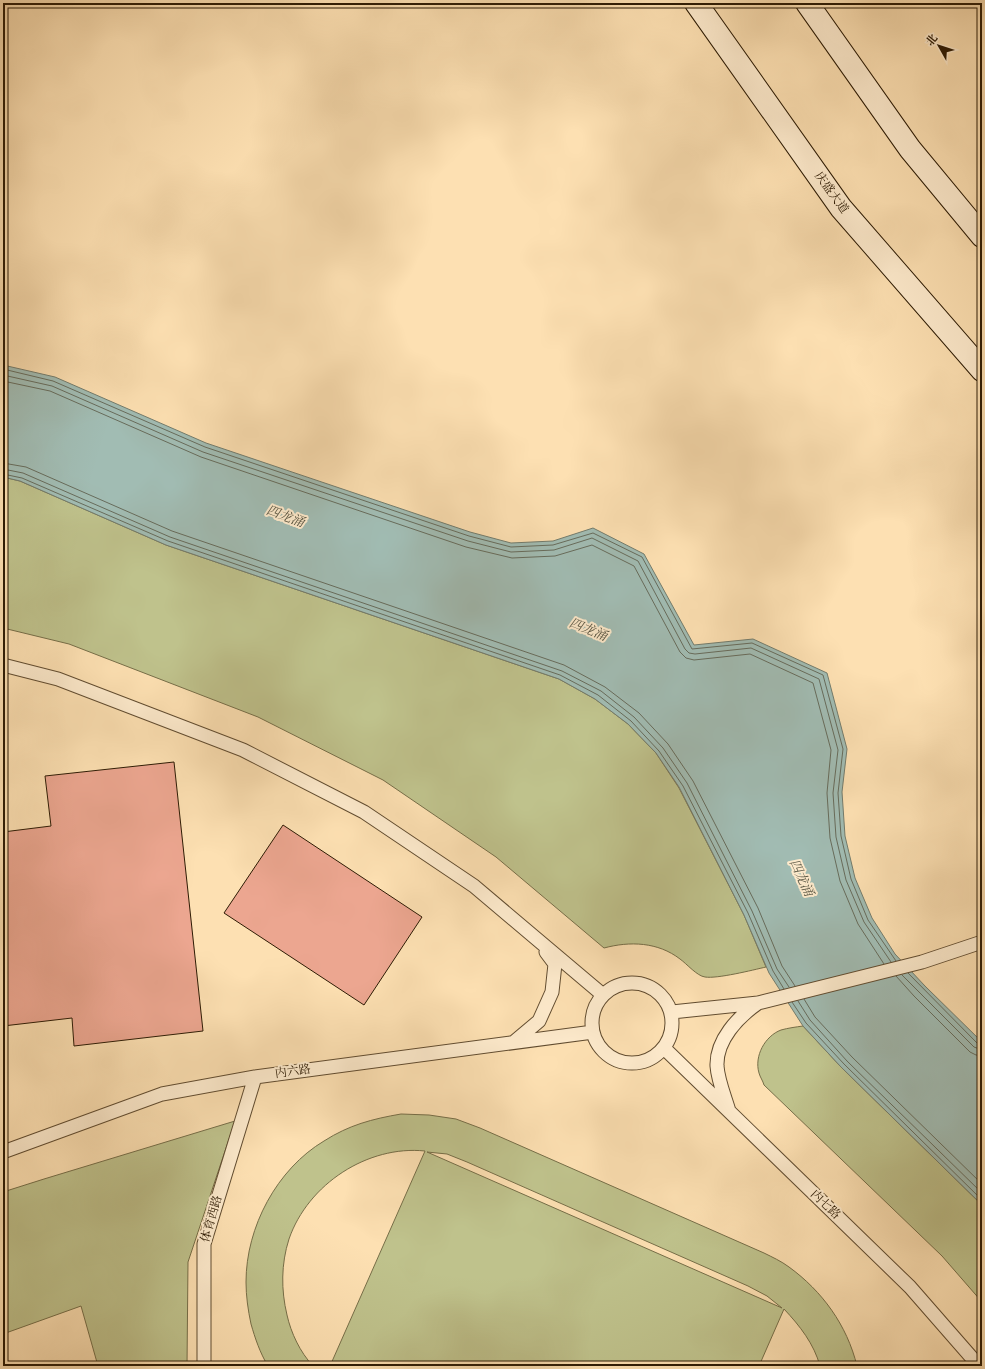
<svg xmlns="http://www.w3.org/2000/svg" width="985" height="1369" viewBox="0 0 985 1369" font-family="'Old Standard TT','Noto Serif SC',serif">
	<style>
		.green { fill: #bfc28c; stroke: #766e48; fill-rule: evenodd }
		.water { fill: #a1bcb3; stroke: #737c6d }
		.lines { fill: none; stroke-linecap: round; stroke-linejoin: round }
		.shore { stroke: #676c5c; stroke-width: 1 }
		.building { fill: #eca690; stroke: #2d1b04 }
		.lane-casing { stroke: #614c30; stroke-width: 15 }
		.secondary-casing { stroke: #2d1b04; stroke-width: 24 }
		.lane { stroke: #feebcd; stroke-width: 13 }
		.secondary { stroke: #feebcd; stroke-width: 22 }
		.labels { text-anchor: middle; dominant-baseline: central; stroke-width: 4; stroke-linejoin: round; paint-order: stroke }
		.street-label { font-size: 12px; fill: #2d1b04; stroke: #feebcd }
		.water-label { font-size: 13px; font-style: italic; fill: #565341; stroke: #feebcd }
	</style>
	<rect width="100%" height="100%" fill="#fde0b2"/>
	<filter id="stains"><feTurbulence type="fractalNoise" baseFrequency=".005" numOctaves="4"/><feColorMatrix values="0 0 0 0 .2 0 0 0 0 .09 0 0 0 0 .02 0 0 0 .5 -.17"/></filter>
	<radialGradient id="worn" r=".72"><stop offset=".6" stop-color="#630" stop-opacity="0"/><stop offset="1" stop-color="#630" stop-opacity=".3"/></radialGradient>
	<path class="green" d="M3 477 20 481 166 545 559 679 595 699 628 724 656 753 679 788 744 915 766 967C753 970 717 979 705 977 697 976 687 964 680 959 658 942 630 941 604 948L496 857 383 780 258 717 69 644 3 628Z
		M803 1026 841 1067 982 1205V1302L942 1256 764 1085C763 1081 760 1077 759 1073 754 1056 765 1036 781 1030 788 1028 796 1027 803 1026Z
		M401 1114 429 1115 456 1119 480 1128 764 1253C772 1257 781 1261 789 1267 822 1291 847 1325 857 1366H820C814 1344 800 1326 784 1309L759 1366H330L425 1151C368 1145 308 1184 289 1239 281 1264 281 1290 287 1315 291 1333 300 1352 313 1366H268C260 1353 255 1338 251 1324 248 1310 246 1296 246 1282 246 1227 277 1169 324 1141 349 1125 372 1119 401 1114ZM427 1152 447 1154 467 1162 748 1286 767 1296 782 1308Z
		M235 1121 188 1262 187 1366H98L81 1306 3 1334V1192L44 1179Z"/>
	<path class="water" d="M3 365 55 377 206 443 470 532 511 543 553 541 593 528 644 554 694 645 753 639 827 673 847 749 842 792 845 836 855 878 872 918 895 954 925 986 982 1042V1205L841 1067 803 1026 769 973 744 915 679 787 656 753 628 724 595 699 559 679 166 545 20 481 3 477Z"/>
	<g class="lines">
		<path class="shore" d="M3 369 53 381 205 447 469 536 511 547 553 545 593 533 642 557 692 649 752 643 823 675 843 749 838 793 841 836 851 879 868 920 896 961
			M3 375 52 386 203 452 468 541 511 552 554 550 592 538 638 561 685 649 689 653 695 654 751 648 819 679 838 750 833 793 836 837 846 880 864 922 891 962
			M3 381 50 391 201 457 466 547 512 558 555 556 592 545 634 566 680 652 686 658 694 660 750 654 813 683 831 750 827 793 830 838 840 881 858 924 884 964
			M3 463 26 467 172 531 564 665 605 687 639 713 668 744 693 781 758 908 782 966 795 986
			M3 469 23 473 170 537 562 671 601 691 634 717 663 748 687 783 752 911 777 969 789 987
			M3 474 22 478 168 541 560 675 598 695 631 721 659 751 683 786 748 913 773 971 784 989
			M908 973 977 1043 982 1045
			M902 975 974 1047 982 1050
			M896 976 914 996 970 1052 976 1055 982 1056
			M804 999 815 1017 852 1057 982 1184
			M798 1001 810 1020 847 1061 982 1193
			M792 1002 806 1023 844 1064 982 1200"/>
	</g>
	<path class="building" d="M174 762 203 1031 74 1046 72 1018 3 1026V832L51 826 45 776Z
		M283 825 422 917 364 1005 224 913Z"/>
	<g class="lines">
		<defs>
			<path id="lane" d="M3 665 58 679 243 750 364 812 474 886 603 995
				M592 1023a40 40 0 1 1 80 0a40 40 0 1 1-80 0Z
				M672 1012 758 1003 922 962 982 942
				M514 1042 539 1021 552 992 555 964 546 952
				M665 1049 910 1287 979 1366
				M729 1111C725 1097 718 1081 717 1066 716 1040 738 1017 758 1003
				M3 1152 162 1094 255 1077 593 1032
				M204 1366V1244L255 1077"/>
			<path id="secondary" d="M696 3 841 208 982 370
				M807 3 910 149 982 236"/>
		</defs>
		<use href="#lane" class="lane-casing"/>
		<use href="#secondary" class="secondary-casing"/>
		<use href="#lane" class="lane"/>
		<use href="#secondary" class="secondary"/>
	</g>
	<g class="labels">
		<g class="street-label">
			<text transform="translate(831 193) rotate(54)">庆盛大道</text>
			<text transform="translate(293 1072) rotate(-8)">内六路</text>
			<text transform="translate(825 1205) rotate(44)">内七路</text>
			<text transform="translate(212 1219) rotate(-74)">体育西路</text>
		</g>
		<g class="water-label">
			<text transform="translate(285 517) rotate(20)">四龙涌</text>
			<text transform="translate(588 630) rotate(22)">四龙涌</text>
			<text transform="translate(801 878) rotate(65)">四龙涌</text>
		</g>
	</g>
	<rect width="985" height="1369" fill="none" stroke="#fde0b2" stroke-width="16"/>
	<rect x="4" y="4" width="977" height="1361" fill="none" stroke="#2d1b04" stroke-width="2"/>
	<rect x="8" y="8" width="969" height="1353" fill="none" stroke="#2d1b04"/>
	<g transform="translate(939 46) rotate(309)" stroke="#feebcd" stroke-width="3" paint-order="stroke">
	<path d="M0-3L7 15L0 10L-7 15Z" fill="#2d1b04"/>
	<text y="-6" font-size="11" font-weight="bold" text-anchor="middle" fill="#2d1b04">北</text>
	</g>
	<rect width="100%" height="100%" filter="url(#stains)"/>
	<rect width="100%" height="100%" fill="url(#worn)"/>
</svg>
